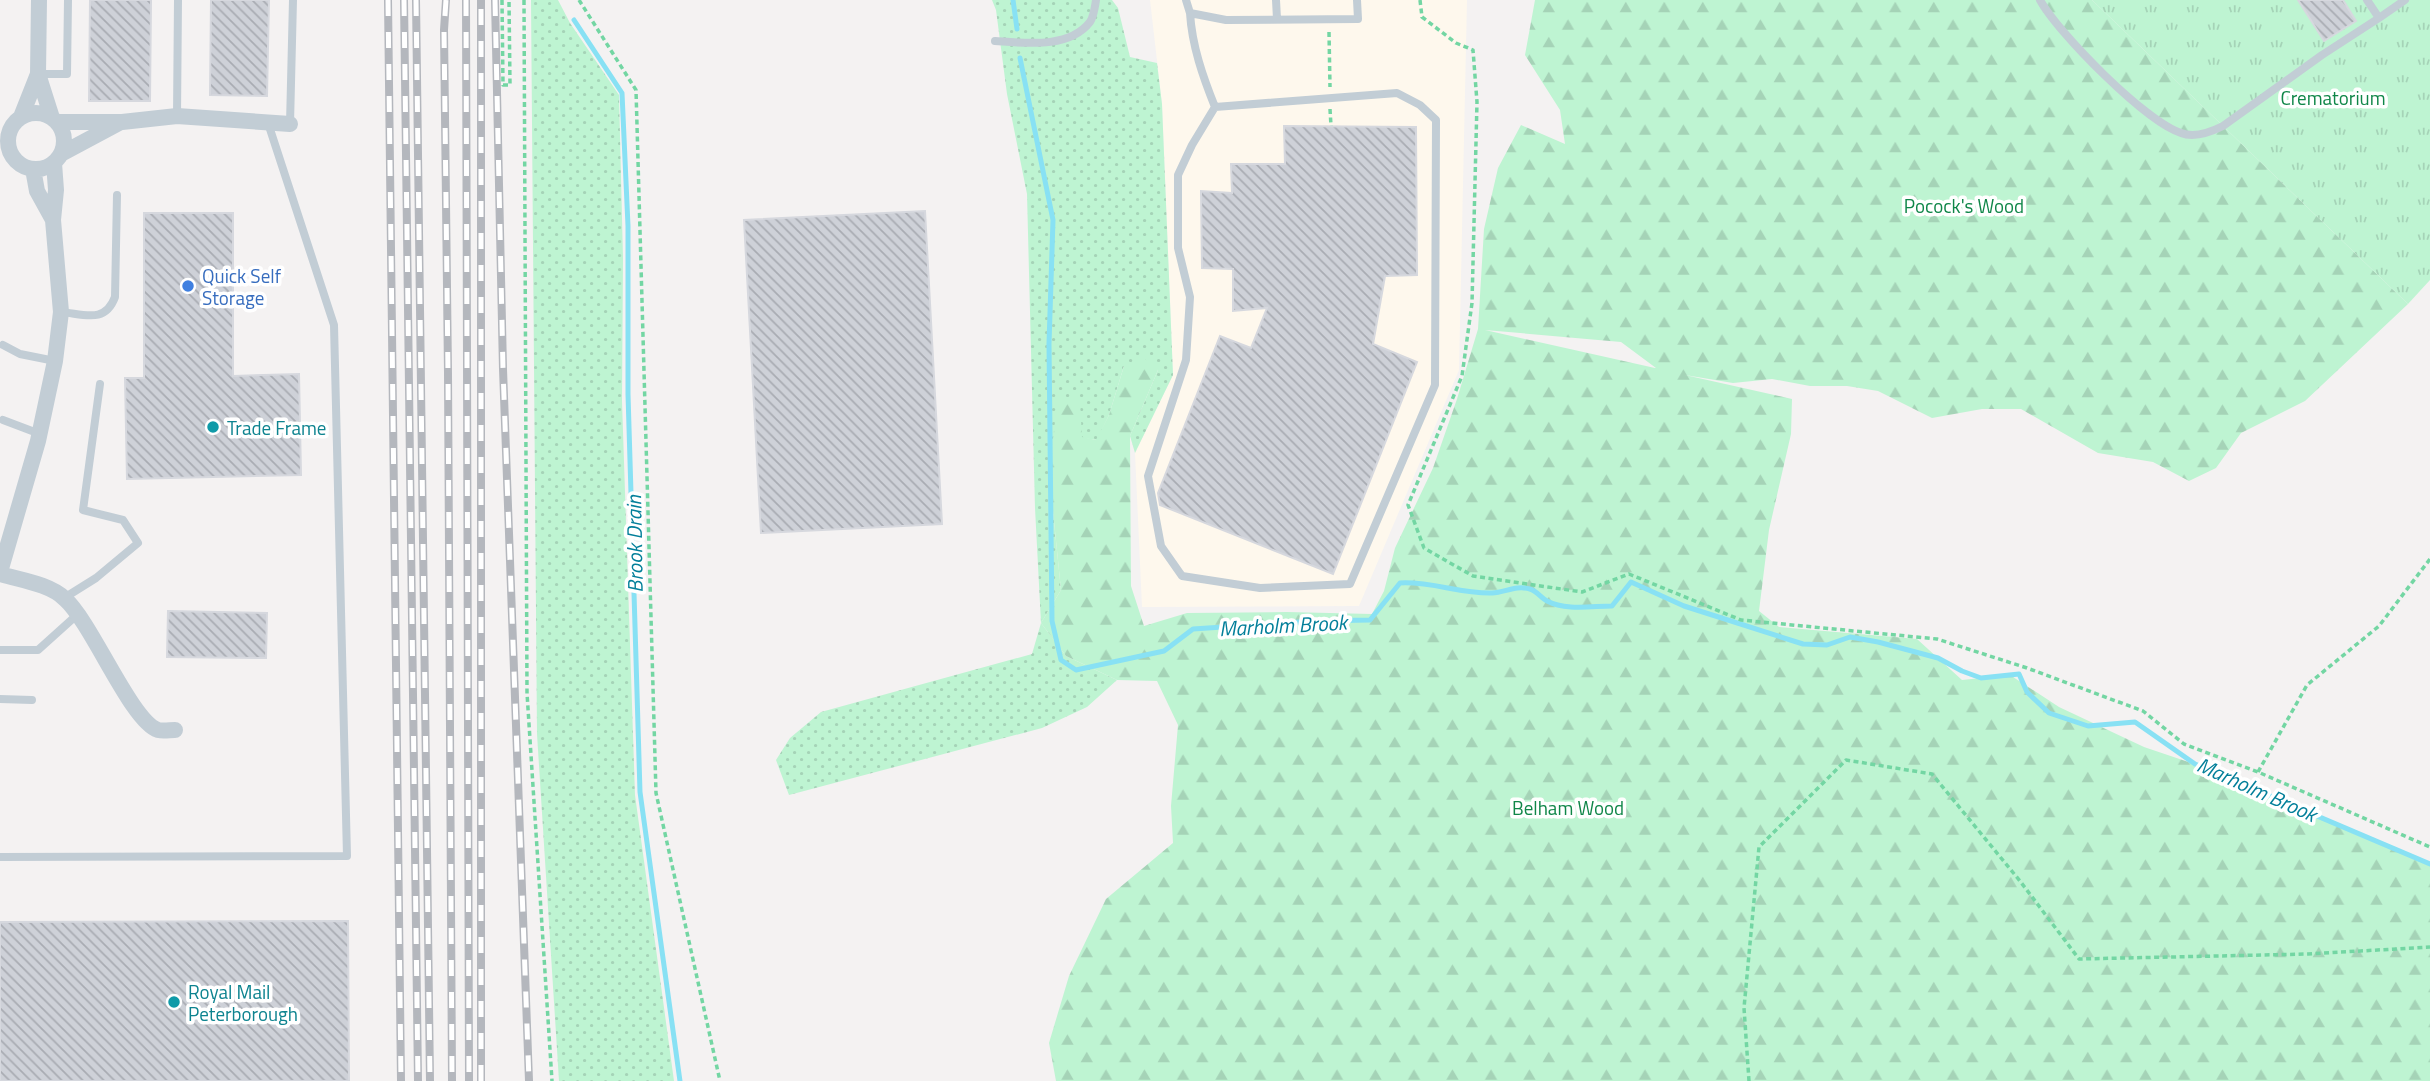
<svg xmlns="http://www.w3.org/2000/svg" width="2430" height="1081" viewBox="0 0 2430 1081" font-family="'Titillium Web',sans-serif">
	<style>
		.commercial { fill: #fef8ed }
		.grass { fill: url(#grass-dots) }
		.forest { fill: url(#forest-firs); fill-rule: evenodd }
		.park { fill: url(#park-tufts) }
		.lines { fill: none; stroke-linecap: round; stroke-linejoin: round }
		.stream { stroke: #88e1f4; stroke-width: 5 }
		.building { fill: url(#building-back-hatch); stroke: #d6d8de; stroke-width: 2 }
		.path { stroke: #73d6a3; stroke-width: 3.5; stroke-dasharray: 5 3.5; stroke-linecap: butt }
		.lane { stroke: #c2cdd5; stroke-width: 8 }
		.street { stroke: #c2cdd5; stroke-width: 16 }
		.rail-casing { stroke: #b4b7bd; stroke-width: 8 }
		.rail { stroke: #fff; stroke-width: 5; stroke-dasharray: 16; stroke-linecap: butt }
		.shop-dot { fill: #3f7fe0; stroke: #fff; stroke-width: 2.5 }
		.culture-dot { fill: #0f9aa8; stroke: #fff; stroke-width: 2.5 }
		.labels { text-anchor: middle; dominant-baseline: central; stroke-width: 7; stroke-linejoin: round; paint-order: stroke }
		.park-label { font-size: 19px; fill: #0f8648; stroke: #fff }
		.shop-label { font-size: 19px; fill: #366cbe; stroke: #fff; text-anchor: start }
		.culture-label { font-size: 19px; fill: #0d838f; stroke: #fff; text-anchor: start }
		.water-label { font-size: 21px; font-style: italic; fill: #037f9a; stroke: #fff }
	</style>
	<defs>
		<pattern id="grass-dots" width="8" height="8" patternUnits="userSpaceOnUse" patternTransform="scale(1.75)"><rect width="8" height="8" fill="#bef4d2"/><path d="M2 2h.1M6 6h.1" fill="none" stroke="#a5d3b7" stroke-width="1.8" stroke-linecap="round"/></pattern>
		<pattern id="forest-firs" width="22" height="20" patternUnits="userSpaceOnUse" patternTransform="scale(1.75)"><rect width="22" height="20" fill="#bef4d2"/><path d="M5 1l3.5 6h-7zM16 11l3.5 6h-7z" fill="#a5d3b7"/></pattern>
		<pattern id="park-tufts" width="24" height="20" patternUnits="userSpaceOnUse" patternTransform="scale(1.75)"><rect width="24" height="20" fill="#bef4d2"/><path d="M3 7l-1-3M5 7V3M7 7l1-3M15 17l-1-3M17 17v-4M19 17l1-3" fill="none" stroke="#a5d3b7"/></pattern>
		<pattern id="building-back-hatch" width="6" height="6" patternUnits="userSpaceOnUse" patternTransform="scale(1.75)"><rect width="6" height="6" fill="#ced1d8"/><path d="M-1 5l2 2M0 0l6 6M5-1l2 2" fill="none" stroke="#a9acb3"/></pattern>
	</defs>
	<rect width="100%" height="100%" fill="#f4f2f2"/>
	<path class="commercial" d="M1150 0H1467L1459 370 1359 606 1142 607 1135 453 1173 375 1162 104Z"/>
	<path class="grass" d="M531 0H558L570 23 619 95 623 258 622 401 635 795 674 1081H559L537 734Z
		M992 0H1112L1118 8 1130 57 1157 63 1162 104 1173 375 1135 453 1130 436 1158 370 1124 366 1109 415 1097 440 1082 438 1049 472 1061 590 1041 623 1066 656 1117 680 1087 707 1042 728 789 795 776 760 790 738 821 712 1032 654 1041 623 1035 508 1027 194 1007 94 996 10Z"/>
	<path class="forest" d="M1535 0H2092L2408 304 2305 401 2241 433 2216 468 2189 481 2153 462 2098 453 2021 409H1982L1932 418 1878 391 1847 386H1810L1772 379 1733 383 1685 375 1792 399 1791 434 1769 530 1759 611 1779 627 1917 639 1962 680 2010 675 2059 707 2144 747 2218 772 2430 862V1081H1056L1049 1043 1069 976 1106 899 1173 843 1171 806 1178 725 1157 681 1117 680 1066 656 1041 623 1061 590 1049 472 1058 397 1080 402 1082 437 1096 440 1109 415 1124 366 1143 357 1158 370 1130 436 1131 586 1144 626 1187 613 1287 612 1372 614 1384 591 1395 548 1433 468 1457 399 1478 329 1484 229 1498 168 1521 125 1565 144 1560 110 1525 55ZM1485 330 1621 342 1656 368H1655Z"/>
	<path class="park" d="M2092 0H2430V280L2408 304Z"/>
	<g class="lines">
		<path class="stream" d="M1013 0 1017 29
			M574 20 622 93 628 226V394L640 792 680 1081
			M1020 58 1053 220 1049 344 1052 621 1061 660 1076 670 1164 651 1193 629 1314 621 1370 620 1400 583C1431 581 1461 594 1492 593 1506 592 1516 585 1530 589 1537 591 1541 598 1547 601 1566 611 1592 606 1612 606L1631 582 1684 606 1803 644 1827 645 1850 637 1878 642 1938 658 1962 671 1981 678 2019 674 2027 692 2049 713 2088 726 2135 722 2195 764 2430 864"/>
	</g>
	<path class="building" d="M90 0H151L150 101H89Z
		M211 0H269L267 96 210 95Z
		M2298 0H2343L2356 21 2324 41Z
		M1284 126 1416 127 1417 275 1385 276 1373 344 1417 362 1333 574 1160 505 1158 493 1220 336 1251 348 1267 308 1233 311V269L1202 268 1201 191 1232 193 1231 164H1285Z
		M925 211 942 524 761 533 744 220Z
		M144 213H233V376L299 374 301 475 127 479 125 378H144Z
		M168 611 267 613 266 658 167 657Z
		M348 921 349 1081H0V922Z"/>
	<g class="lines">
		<path class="path" d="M502 0 503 85H510L509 0
			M524 0 527 693 552 1081
			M579 0 636 90 656 793 720 1081
			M1420 0 1422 17 1456 43 1473 50 1477 102 1472 303 1462 376 1408 505 1424 548 1473 576 1582 592 1629 574 1741 620 1937 639 2027 668 2143 711 2184 744 2258 772 2430 847
			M1329 32 1330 87
			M1330 109 1331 126
			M2258 772 2307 685 2379 626 2430 559
			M1749 1081 1744 1008 1759 847 1846 760 1932 774 2020 881 2079 959 2308 954 2430 947"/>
		<path class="lane" d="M1186 0 1190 13 1226 20 1358 19 1357 0
			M1276 0 1277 19
			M2040 0C2058 33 2146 122 2181 133 2194 138 2211 132 2223 126L2322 55 2379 18
			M2367 0 2379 18 2405 0
			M1190 13C1192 46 1203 77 1215 107L1397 93 1420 105 1436 120 1435 385 1350 584 1260 588 1182 576 1161 546 1148 476 1186 360 1190 297 1178 248V175L1192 145 1215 107
			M995 41C1025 43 1069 49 1090 22 1094 16 1095 6 1096 0
			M38 74H67L68 0
			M177 116 178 0
			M290 124 293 0
			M61 312C84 314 105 324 115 297L117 195
			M3 345 20 354 55 361
			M3 420 40 434
			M64 598 96 578 138 543 123 520 83 510 100 384
			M0 650H38L78 614
			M0 699 32 700
			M0 857 347 856 334 325 268 123"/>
		<path class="street" d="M39 0 38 74 52 118
			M8 141a28 28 0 1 1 56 0a28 28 0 1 1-56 0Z
			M21 117 38 74
			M57 122H122L177 116 290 124
			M61 154 119 123
			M33 169 37 191 53 220
			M0 572 38 441 55 361 61 312 53 220 56 190 54 163
			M0 574C20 580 50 584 65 599 92 623 131 721 158 730 163 731 170 730 175 730"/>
		<defs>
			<path id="rail" d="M388 0 401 1081
				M404 0 418 1081
				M416 0 430 1081
				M446 0 444 30 448 373 452 1081
				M466 0 469 1081
				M495 0 503 369 529 1081
				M481 1081V0"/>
		</defs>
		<use href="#rail" class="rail-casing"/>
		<use href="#rail" class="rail"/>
	</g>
	<circle class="shop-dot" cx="188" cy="286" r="7"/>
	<g class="culture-dot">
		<circle cx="213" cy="427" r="7"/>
		<circle cx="174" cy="1002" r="7"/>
	</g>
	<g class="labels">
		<g class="park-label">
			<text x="2333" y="97">Crematorium</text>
			<text x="1964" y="205">Pocock's Wood</text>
			<text x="1568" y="807">Belham Wood</text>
		</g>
		<g class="shop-label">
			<text x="202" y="275">Quick Self<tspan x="202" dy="22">Storage</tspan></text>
		</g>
		<g class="culture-label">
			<text x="227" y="427">Trade Frame</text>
			<text x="188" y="991">Royal Mail<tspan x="188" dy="22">Peterborough</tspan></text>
		</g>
		<g class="water-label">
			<text transform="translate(634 544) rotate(-91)">Brook Drain</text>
			<text transform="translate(1283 625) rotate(-3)">Marholm Brook</text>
			<text transform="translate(2257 789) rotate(24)">Marholm Brook</text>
		</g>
	</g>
</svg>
